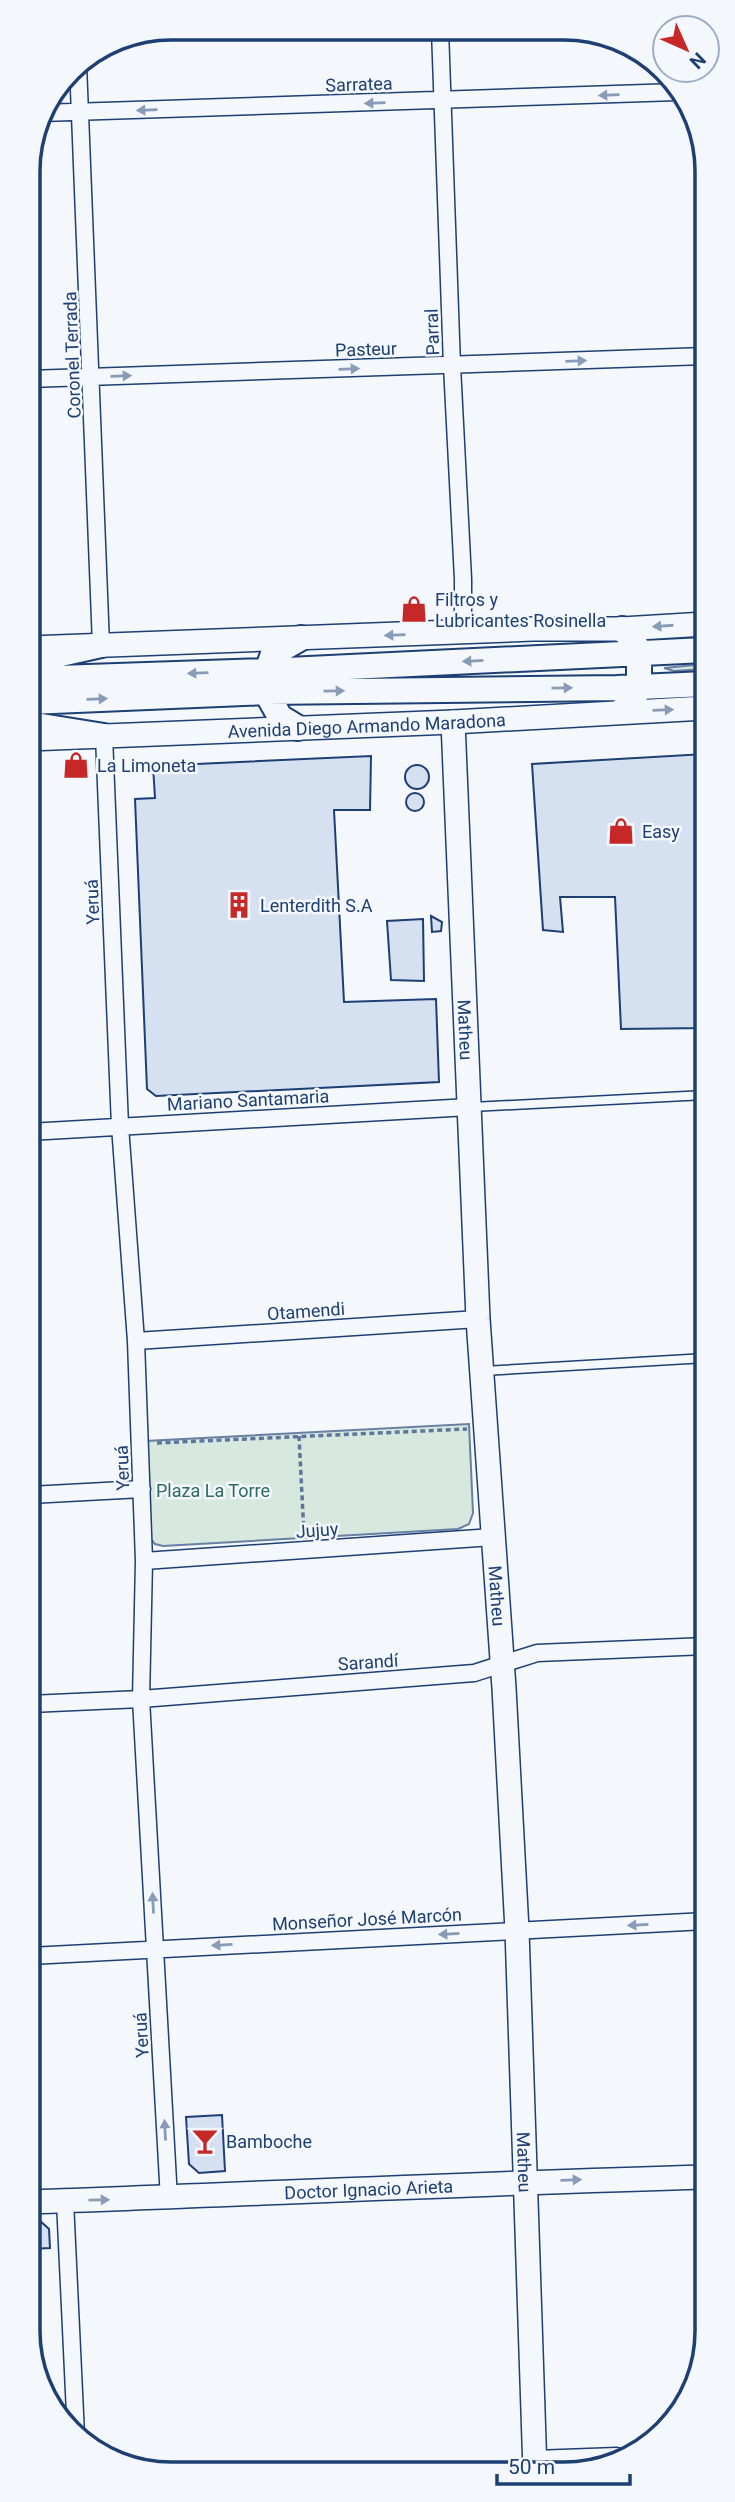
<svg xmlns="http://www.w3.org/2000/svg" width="735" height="2502" viewBox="0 0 735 2502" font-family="Roboto,sans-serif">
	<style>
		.green { fill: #d7e8df; stroke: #687fa3; stroke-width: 2 }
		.building { fill: #d5e0f0; stroke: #1d3f73; stroke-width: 2 }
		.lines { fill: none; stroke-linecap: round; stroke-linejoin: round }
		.lane-casing { stroke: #1d3f73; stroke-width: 11 }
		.street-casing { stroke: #1d3f73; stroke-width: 19 }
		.secondary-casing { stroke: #1d3f73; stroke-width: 26 }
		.primary-casing { stroke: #1d3f73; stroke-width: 28 }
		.path { stroke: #5e769c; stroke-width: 3.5; stroke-dasharray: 5 3.5; stroke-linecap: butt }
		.lane { stroke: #f4f7fb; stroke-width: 8 }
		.street { stroke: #f4f7fb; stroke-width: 16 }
		.secondary { stroke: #f4f7fb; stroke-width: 23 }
		.primary { stroke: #f4f7fb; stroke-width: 24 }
		.fence { stroke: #1d3f73; stroke-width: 2; stroke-dasharray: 9 3.5; stroke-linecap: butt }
		.oneway { fill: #889bb7 }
		.labels { text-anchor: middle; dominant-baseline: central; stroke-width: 5; stroke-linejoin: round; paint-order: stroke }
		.street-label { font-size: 18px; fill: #1d3f73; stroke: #f4f7fb }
		.poi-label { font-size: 18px; fill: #1d3f73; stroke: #f4f7fb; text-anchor: start }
		.park-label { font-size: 18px; fill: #2c6c60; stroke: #f4f7fb }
		.rim { fill: none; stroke: #1d3f73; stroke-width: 3.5 }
	</style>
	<rect width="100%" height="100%" fill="#f4f7fb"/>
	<path class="green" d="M705 664V669L674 671 664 668Z
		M469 1424 473 1513 469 1524 458 1529 163 1546 155 1544 151 1539 146 1441Z"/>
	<path class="building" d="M705 754V1028L621 1029 615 897H560L563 932 543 930 532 764Z
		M371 756 370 810H334L344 1002 436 999 439 1082 156 1096 147 1089 135 799 155 798 153 766Z
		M405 777a12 12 0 1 1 24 0a12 12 0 1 1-24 0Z
		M406 802a9 9 0 1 1 18 0a9 9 0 1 1-18 0Z
		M431 916 442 922 441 931 432 932Z
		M423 919 424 981 391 980 387 921Z
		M222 2115 225 2171 199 2173 189 2164 186 2117Z
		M31 2219H38L49 2229 50 2248 31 2249Z"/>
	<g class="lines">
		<defs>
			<path id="lane" d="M472 1107 705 1095
				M484 1371 706 1358"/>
			<path id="street" d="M440 30 452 366 463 579V632
				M78 64 101 645
				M41 113 677 92
				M29 379 705 356
				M104 736 120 1126 136 1341 144 1561 141 1699 169 2199
				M29 1132 469 1107
				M136 1341 478 1319
				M30 1495 142 1489
				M144 1561 493 1537
				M30 1704 141 1699 474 1673 537 1653 706 1646
				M30 1956 706 1921
				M65 2201 76 2435
				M534 2459 617 2456"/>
			<g id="secondary">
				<path d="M29 648 533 629H622L705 624"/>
				<path id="s1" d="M453 722 478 1319 504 1688 517 1930 535 2471"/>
				<path id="s2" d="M29 739 453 722 705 708"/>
				<path id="s3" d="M31 2202C256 2194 481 2183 707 2177"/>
			</g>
			<path id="primary" d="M29 661 101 645
				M29 679 267 671 705 650
				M29 702 266 692 617 688 705 684
				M621 711 632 704 639 686V653L633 639 622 629
				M29 724 104 736
				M298 728 280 717 266 692 267 671 273 654 301 638"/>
		</defs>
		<use href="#lane" class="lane-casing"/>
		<use href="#street" class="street-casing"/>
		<use href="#secondary" class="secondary-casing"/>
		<use href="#primary" class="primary-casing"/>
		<path class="path" d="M299 1436 304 1535
			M157 1443 467 1429"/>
		<use href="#lane" class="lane"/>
		<use href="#street" class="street"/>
		<use href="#secondary" class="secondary"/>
		<use href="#primary" class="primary"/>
		<path class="fence" d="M699 667H705"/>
	</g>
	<defs><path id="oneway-solid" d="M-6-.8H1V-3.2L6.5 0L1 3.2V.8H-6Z" transform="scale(1.75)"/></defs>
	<g class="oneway">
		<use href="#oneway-solid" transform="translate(609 95) rotate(178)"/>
		<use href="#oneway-solid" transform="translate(375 103) rotate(178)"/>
		<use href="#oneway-solid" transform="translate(147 110) rotate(178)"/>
		<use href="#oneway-solid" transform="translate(576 361) rotate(-2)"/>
		<use href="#oneway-solid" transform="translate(349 369) rotate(-2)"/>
		<use href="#oneway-solid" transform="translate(121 376) rotate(-2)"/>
		<use href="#oneway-solid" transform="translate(663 626) rotate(176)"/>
		<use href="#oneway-solid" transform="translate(395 635) rotate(178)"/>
		<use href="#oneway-solid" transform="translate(473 661) rotate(177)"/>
		<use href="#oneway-solid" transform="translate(198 673) rotate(178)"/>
		<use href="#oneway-solid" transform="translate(562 688) rotate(-1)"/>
		<use href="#oneway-solid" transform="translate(334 691) rotate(-1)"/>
		<use href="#oneway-solid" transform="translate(97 699) rotate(-2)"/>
		<use href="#oneway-solid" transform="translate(663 710) rotate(-2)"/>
		<use href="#oneway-solid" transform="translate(153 1903) rotate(-93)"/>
		<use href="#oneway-solid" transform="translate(638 1925) rotate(177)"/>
		<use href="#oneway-solid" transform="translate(449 1934) rotate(177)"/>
		<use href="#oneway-solid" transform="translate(222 1945) rotate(177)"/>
		<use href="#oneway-solid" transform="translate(165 2130) rotate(-93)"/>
		<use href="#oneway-solid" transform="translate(571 2180) rotate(-2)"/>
		<use href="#oneway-solid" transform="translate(99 2200) rotate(-1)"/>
	</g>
	<defs>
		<symbol id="shop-bare" viewBox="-9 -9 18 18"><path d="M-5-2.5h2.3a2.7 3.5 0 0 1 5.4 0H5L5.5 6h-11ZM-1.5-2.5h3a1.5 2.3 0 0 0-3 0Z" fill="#c62828" stroke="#f4f7fb" stroke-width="2.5" paint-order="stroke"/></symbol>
		<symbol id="building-bare" viewBox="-9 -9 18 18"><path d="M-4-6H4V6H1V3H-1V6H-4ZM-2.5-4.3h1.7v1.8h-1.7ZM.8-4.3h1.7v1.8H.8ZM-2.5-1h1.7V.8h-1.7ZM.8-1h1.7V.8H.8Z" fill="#c62828" stroke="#f4f7fb" stroke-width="2.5" paint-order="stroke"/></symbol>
		<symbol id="bar-bare" viewBox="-9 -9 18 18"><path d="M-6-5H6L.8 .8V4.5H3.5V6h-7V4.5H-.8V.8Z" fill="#c62828" stroke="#f4f7fb" stroke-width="2.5" paint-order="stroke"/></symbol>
	</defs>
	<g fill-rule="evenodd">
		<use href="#shop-bare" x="395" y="590" width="38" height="38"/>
		<use href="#shop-bare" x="57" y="746" width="38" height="38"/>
		<use href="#shop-bare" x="602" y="812" width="38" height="38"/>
		<use href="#building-bare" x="220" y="886" width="38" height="38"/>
		<use href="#bar-bare" x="186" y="2122" width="38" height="38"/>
	</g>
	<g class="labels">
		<g class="street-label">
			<text transform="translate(359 84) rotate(-2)">Sarratea</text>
			<text transform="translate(432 332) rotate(-92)">Parral</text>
			<text transform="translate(366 349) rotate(-2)">Pasteur</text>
			<text transform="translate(72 355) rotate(-92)">Coronel Terrada</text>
			<text stroke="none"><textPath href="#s2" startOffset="338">Avenida Diego Armando Maradona</textPath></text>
			<text transform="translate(92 902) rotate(-92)">Yeruá</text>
			<text stroke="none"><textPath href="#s1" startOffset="308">Matheu</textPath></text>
			<text transform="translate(248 1100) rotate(-3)">Mariano Santamaria</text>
			<text transform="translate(306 1311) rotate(-4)">Otamendi</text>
			<text transform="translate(122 1468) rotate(-92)">Yeruá</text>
			<text transform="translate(317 1530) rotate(-4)">Jujuy</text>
			<text stroke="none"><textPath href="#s1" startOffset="875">Matheu</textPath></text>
			<text transform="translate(368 1662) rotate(-4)">Sarandí</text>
			<text transform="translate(367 1919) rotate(-3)">Monseñor José Marcón</text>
			<text transform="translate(141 2035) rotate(-93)">Yeruá</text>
			<text stroke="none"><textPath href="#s1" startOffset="1442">Matheu</textPath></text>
			<text stroke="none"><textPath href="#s3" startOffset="338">Doctor Ignacio Arieta</textPath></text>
		</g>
		<g class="poi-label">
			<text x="435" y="599">Filtros y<tspan x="435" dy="21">Lubricantes Rosinella</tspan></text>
			<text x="97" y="765">La Limoneta</text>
			<text x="642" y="831">Easy</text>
			<text x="260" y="905">Lenterdith S.A</text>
			<text x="226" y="2141">Bamboche</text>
		</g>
		<g class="park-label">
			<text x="213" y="1490">Plaza La Torre</text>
		</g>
	</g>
	<path d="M0 0H735V2502H0ZM171 40H564A131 131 0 0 1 695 171V2331A131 131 0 0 1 564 2462H171A131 131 0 0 1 40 2331V171A131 131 0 0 1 171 40Z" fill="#f4f7fb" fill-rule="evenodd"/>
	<path class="rim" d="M171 40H564A131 131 0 0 1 695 171V2331A131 131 0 0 1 564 2462H171A131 131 0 0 1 40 2331V171A131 131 0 0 1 171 40Z"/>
	<g transform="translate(686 49) rotate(135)"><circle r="33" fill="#f4f7fb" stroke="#9eadc5" stroke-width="2"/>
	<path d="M0-5L12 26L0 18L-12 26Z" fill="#c62828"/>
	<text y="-10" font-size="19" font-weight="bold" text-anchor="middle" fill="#1d3f73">N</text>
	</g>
	<path d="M497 2474v10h133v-10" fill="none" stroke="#1d3f73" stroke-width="3.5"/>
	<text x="508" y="2474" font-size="21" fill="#1d3f73" stroke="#f4f7fb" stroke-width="5" paint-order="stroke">50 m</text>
</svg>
